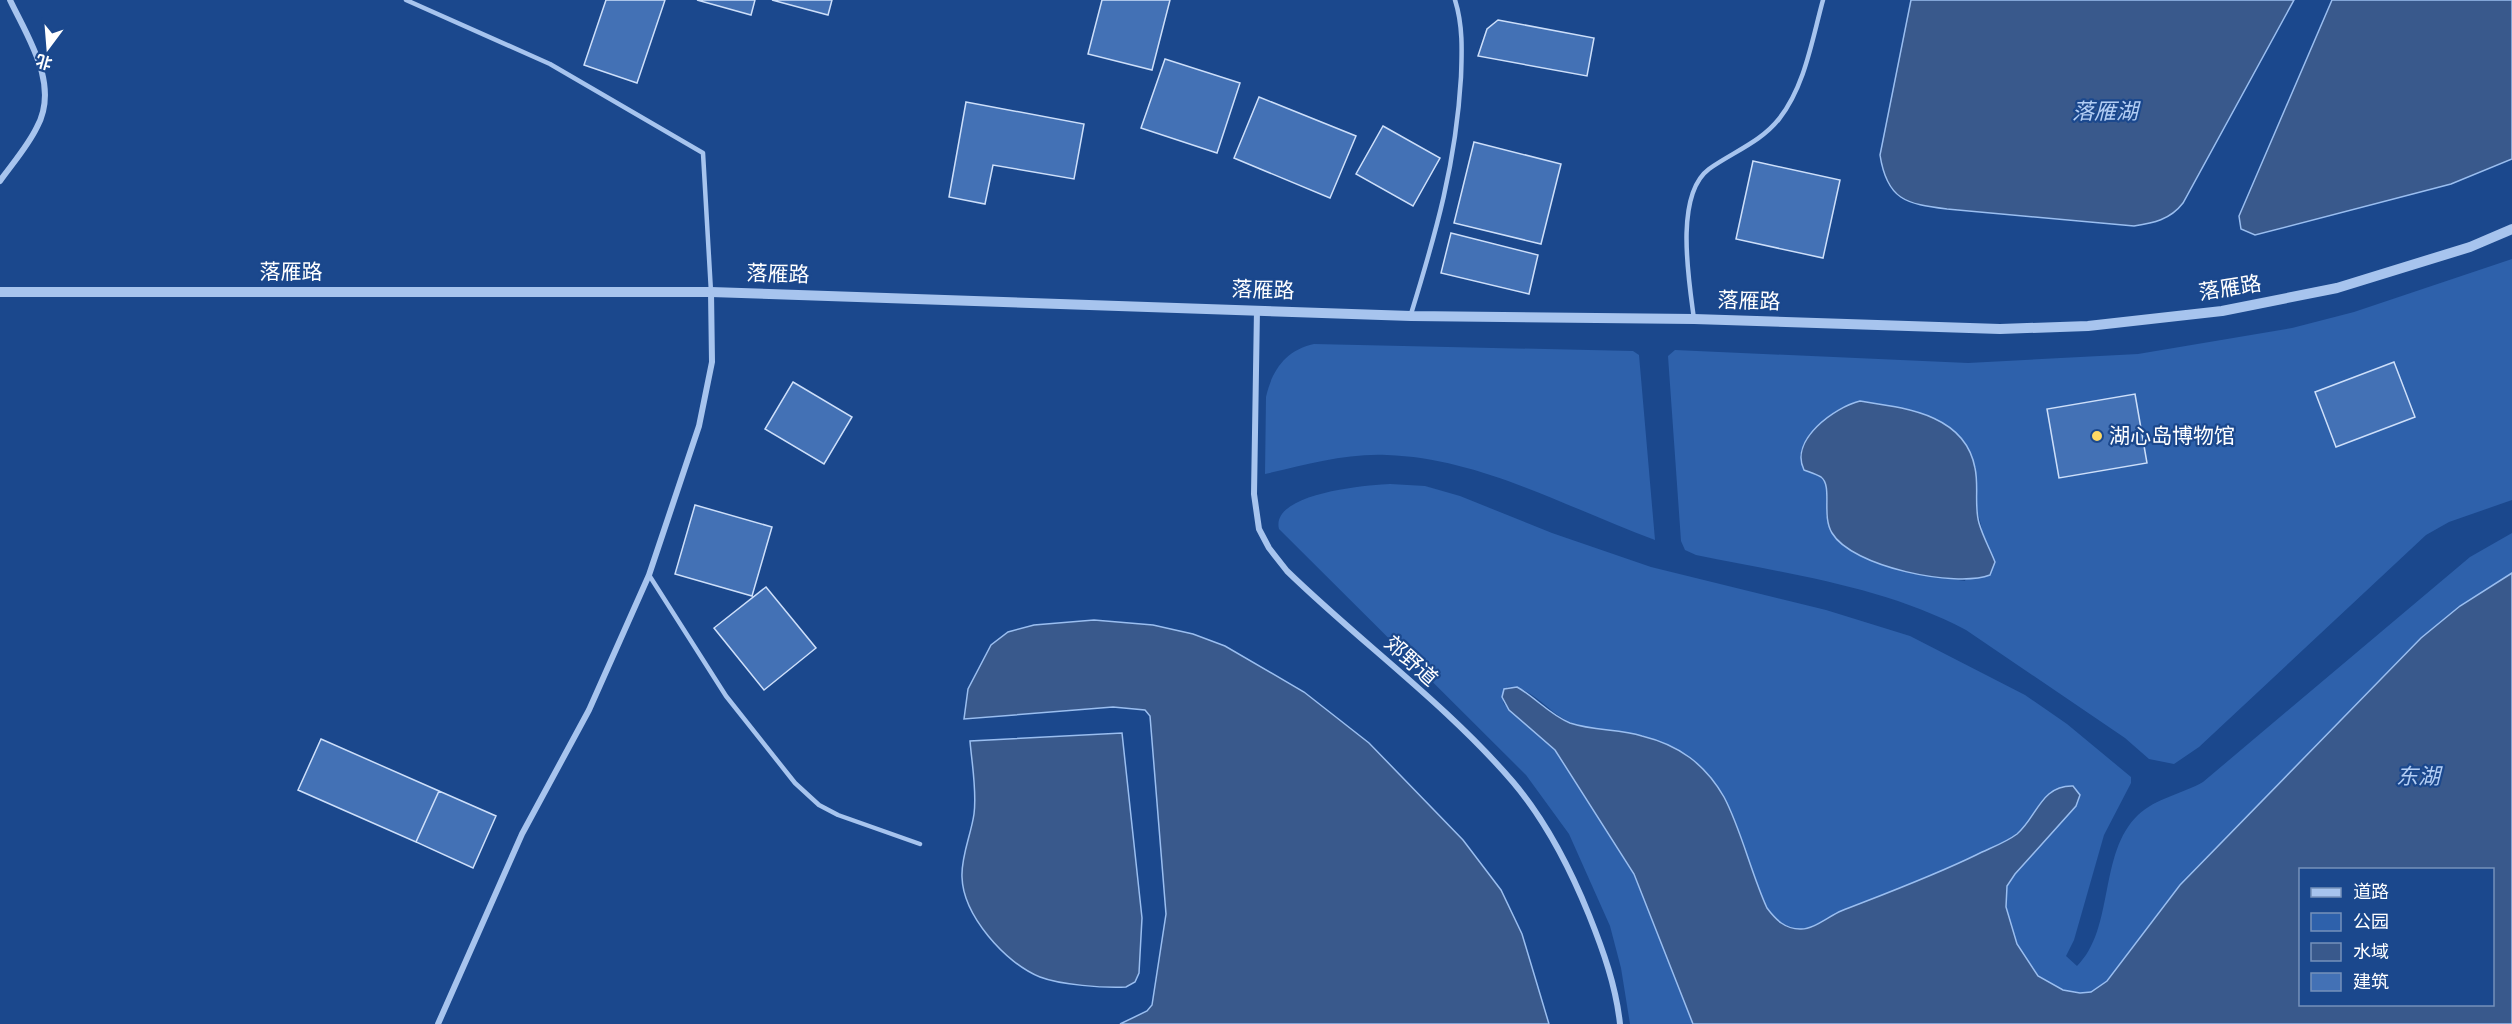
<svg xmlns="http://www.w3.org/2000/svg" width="2512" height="1024" viewBox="0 0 2512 1024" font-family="Signika,'Noto Sans SC',sans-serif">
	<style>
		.green { fill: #2e61ab; fill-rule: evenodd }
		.water { fill: #39598c; stroke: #9abef0; stroke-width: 1.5; fill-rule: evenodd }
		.building { fill: #4371b5; stroke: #cddffa; stroke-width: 1.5 }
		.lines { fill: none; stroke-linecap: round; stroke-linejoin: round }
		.service { stroke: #a7c4ee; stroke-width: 4.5 }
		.minor { stroke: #a7c4ee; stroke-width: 6 }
		.tertiary { stroke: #a7c4ee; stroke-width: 10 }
		.poi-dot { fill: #ffd964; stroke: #1b488d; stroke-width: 2 }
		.labels { text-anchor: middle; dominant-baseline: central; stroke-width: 4.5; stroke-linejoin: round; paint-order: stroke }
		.street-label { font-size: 21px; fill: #fff; stroke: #1b488d }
		.poi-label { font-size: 21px; fill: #fff; stroke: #1b488d; text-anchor: start }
		.water-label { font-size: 22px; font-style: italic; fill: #b3cef5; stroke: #1b488d }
	</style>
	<rect width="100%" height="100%" fill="#1b488d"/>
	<path class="green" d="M2512 259V500L2449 522 2426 535 2199 747 2174 764 2149 759 2125 738 1966 630C1883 586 1788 574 1696 555L1685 550 1681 541 1668 356 1675 350 1968 363 2138 354 2292 328 2354 312ZM1860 401C1931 413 1981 419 1977 505 1977 514 1982 524 1982 532 1981 547 1970 566 1965 581L1917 574 1878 562 1826 516V484L1800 455C1812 428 1831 408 1860 401Z
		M1314 344 1633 351 1639 355 1655 540C1568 508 1480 458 1387 455 1346 453 1305 465 1265 474L1266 397C1272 370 1286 350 1314 344Z
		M1390 484 1425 486 1460 496 1552 533 1651 567 1826 610 1910 636 2025 695 2067 724 2131 777V783L2104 835 2074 940 2066 956 2077 966C2115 929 2098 853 2138 815 2156 798 2182 794 2203 782L2470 557 2512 533V573L2460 606 2421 638 2180 885 2107 981 2091 992 2080 993 2063 990 2038 976 2017 944 2006 907 2007 886 2015 874 2076 806 2079 800 2073 786C2041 785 2037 818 2017 834 2005 843 1990 848 1976 855 1933 876 1887 893 1841 911 1829 916 1813 930 1800 929 1785 929 1776 919 1767 908 1735 836 1732 758 1642 736 1618 730 1593 731 1570 722 1550 715 1530 684 1507 687L1503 701 1504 704 1555 750 1634 875 1693 1024H1630L1621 968 1610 926 1569 834 1526 775 1279 529C1270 493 1368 485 1390 484Z"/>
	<path class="water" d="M1911 0H2294L2183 203C2170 220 2153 223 2134 226L1947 209C1906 204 1887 200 1880 155Z
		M2332 0H2512V159L2451 184 2255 235 2241 229 2239 216Z
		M1860 401C1905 408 1965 414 1975 468 1979 486 1974 506 1979 523 1983 537 1990 549 1995 562L1990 575C1956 588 1852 567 1832 533 1821 515 1833 486 1821 477 1816 474 1809 472 1804 470 1789 440 1835 407 1860 401Z
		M2512 573V1024H1693L1634 874 1555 750 1509 710 1502 697 1504 689 1517 687C1535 697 1550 715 1570 723 1594 731 1619 729 1642 736 1679 745 1705 764 1724 797 1741 829 1751 873 1767 908 1776 920 1785 929 1800 929 1813 930 1829 916 1841 911 1887 893 1933 876 1976 855 1990 848 2005 843 2017 834 2037 817 2041 785 2073 786L2080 795 2076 806 2015 874 2007 886 2006 907 2017 944 2038 976 2063 990 2080 993 2091 992 2107 981 2180 885 2421 638 2460 606ZM2300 870H2492V1004H2300Z
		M1094 620 1153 625 1193 634 1225 646 1304 692 1369 743 1463 840 1501 890 1522 934 1549 1024H1120L1147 1011 1152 1005 1166 914 1150 716 1145 710 1113 707 964 719 968 689 991 645 1008 632 1034 625Z
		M1122 733 1142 918 1139 973 1135 982 1126 987C1103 988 1061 985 1040 977 1005 963 963 915 962 877 961 856 971 835 974 814 977 791 972 765 970 741Z"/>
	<path class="building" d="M606 0H665L637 83 584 65Z
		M697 0H755L751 15Z
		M772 0H832L828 15Z
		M1102 0H1170L1152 70 1088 54Z
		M1498 20 1594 38 1587 76 1478 56 1487 29Z
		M1165 59 1240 83 1217 153 1141 128Z
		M1259 97 1356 136 1330 198 1234 158Z
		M966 102 1084 124 1074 179 993 165 985 204 949 197Z
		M1383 126 1440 158 1413 206 1356 174Z
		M1474 142 1561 164 1541 244 1454 223Z
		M1753 161 1840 180 1823 258 1736 239Z
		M1451 233 1538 255 1529 294 1441 273Z
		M2394 362 2415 417 2336 447 2315 392Z
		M793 382 852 417 824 464 765 429Z
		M2135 394 2147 463 2059 478 2047 409Z
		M695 505 772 527 752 596 675 574Z
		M766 587 816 648 764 690 714 628Z
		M321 739 439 791 416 842 298 790Z
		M439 791 496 816 473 868 416 842Z"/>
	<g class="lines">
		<path class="service" d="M406 0 550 64 703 153 711 292
			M1411 314C1436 233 1456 163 1461 77 1462 51 1463 25 1455 0
			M1694 319C1689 281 1674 195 1709 169 1733 152 1761 142 1779 119 1805 86 1812 40 1823 0
			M649 575 726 696 795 783 819 805 838 815 920 844"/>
		<path class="minor" d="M0 181C12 164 28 146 37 127 60 85 28 38 10 0
			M1257 309 1254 494 1259 529 1269 548 1287 571C1360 642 1446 704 1513 782 1546 821 1570 868 1589 915 1603 950 1616 986 1620 1024
			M438 1024 522 834 589 710 649 575 699 426 712 362 711 292"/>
		<path class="tertiary" d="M0 292H711L1411 316 1694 319 2000 329 2088 326 2222 311 2337 288 2470 247 2512 229"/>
	</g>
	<circle class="poi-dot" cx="2097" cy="436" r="6"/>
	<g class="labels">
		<g class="street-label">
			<text x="291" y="272">落雁路</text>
			<text transform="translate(778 274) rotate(2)">落雁路</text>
			<text transform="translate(2230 288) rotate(-9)">落雁路</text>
			<text transform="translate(1263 290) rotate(2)">落雁路</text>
			<text transform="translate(1749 301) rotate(2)">落雁路</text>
			<text transform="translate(1411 661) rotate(42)">郊野道</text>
		</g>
		<g class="poi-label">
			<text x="2109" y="436">湖心岛博物馆</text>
		</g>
		<g class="water-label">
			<text x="2105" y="111">落雁湖</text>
			<text x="2418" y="776">东湖</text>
		</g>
	</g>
	<rect x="2299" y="868" width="195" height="138" fill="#1b488d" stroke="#7691bb" stroke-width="1.5"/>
	<rect x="2311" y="888" width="30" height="9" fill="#a7c4ee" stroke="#7691bb" stroke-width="1.5"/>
	<text x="2353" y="898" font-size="18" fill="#ffffff">道路</text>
	<rect x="2311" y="913" width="30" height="18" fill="#2e61ab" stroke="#7691bb" stroke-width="1.5"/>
	<text x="2353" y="928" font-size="18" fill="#ffffff">公园</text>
	<rect x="2311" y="943" width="30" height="18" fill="#39598c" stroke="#7691bb" stroke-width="1.5"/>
	<text x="2353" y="958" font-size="18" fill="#ffffff">水域</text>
	<rect x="2311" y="973" width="30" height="18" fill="#4371b5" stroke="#7691bb" stroke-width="1.5"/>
	<text x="2353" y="988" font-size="18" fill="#ffffff">建筑</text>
	<g transform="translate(48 48) rotate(196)" stroke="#1b488d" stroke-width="4.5" paint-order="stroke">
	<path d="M0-4.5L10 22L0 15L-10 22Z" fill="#ffffff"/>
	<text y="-9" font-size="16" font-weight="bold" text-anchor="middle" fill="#ffffff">北</text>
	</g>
</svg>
